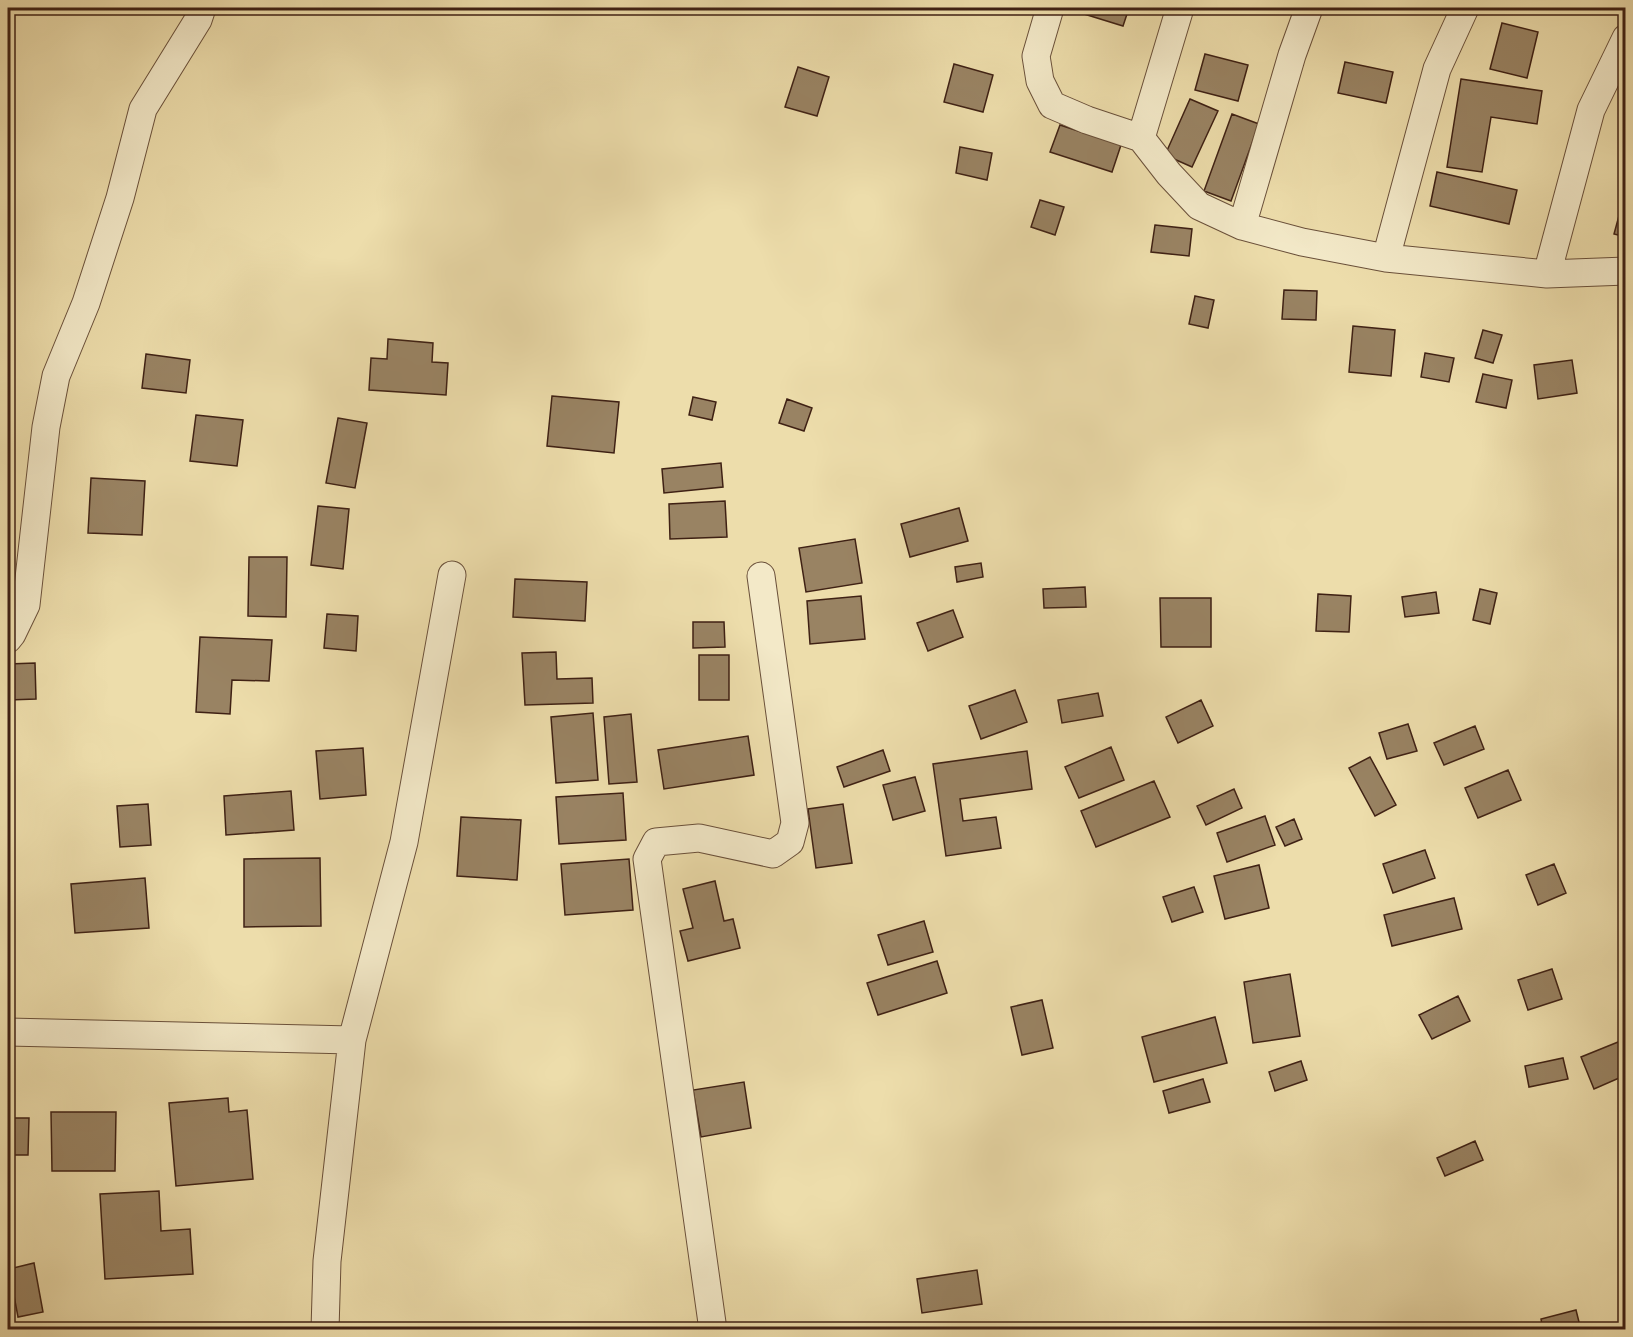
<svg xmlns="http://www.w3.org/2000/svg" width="1633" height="1337" viewBox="0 0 1633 1337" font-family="'Old Standard TT',serif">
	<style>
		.building { fill: #998363; stroke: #3f2114; stroke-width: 1.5 }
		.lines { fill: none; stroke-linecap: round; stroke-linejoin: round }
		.street-casing { stroke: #6a503a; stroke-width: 29 }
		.street { stroke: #f3e9c8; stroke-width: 27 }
	</style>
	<rect width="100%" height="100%" fill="#edddab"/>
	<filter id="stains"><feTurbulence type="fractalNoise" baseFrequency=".00333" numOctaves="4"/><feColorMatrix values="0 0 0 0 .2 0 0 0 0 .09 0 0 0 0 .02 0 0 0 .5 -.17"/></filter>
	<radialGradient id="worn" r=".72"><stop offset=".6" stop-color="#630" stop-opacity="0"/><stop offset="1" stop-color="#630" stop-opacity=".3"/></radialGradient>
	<path class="building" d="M1086 8H1129L1123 26 1084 14Z
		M1527 8H1541L1538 13Z
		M1502 23 1538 32 1527 78 1490 69Z
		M1205 54 1248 65 1238 101 1195 90Z
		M1345 62 1393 72 1386 103 1338 93Z
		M954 64 993 75 983 112 944 102Z
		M798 67 829 77 817 116 785 107Z
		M1461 79 1542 91 1537 124 1491 117 1482 172 1447 167Z
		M1190 99 1218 111 1192 167 1165 155Z
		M1232 114 1259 124 1231 201 1204 191Z
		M1060 125 1121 145 1112 172 1050 152Z
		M960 147 992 153 987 180 956 173Z
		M1437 172 1517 190 1509 224 1430 206Z
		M1040 200 1064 207 1055 235 1031 227Z
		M1623 201H1626V237L1614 234Z
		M1155 225 1192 229 1189 256 1151 252Z
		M1284 290 1317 291 1316 320 1282 319Z
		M1195 296 1214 300 1208 328 1189 324Z
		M1353 326 1395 330 1391 376 1349 372Z
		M1483 330 1502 335 1493 363 1475 358Z
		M388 339 433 343 432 362 448 363 446 395 369 390 371 358 387 359Z
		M1425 353 1454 358 1449 382 1421 377Z
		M146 354 190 360 186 393 142 388Z
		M1572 360 1577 393 1538 399 1534 365Z
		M1483 374 1512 380 1506 408 1476 402Z
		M552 396 619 402 614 453 547 446Z
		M693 397 716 402 712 420 689 415Z
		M787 399 812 408 804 431 779 423Z
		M196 415 243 420 237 466 190 461Z
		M338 418 367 423 355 488 326 483Z
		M721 463 723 487 664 493 662 469Z
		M91 478 145 481 142 535 88 533Z
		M725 501 727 537 670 539 669 504Z
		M318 506 349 509 343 569 311 565Z
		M959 508 968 541 910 557 901 524Z
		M855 539 862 583 806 592 799 548Z
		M249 557H287L286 617 248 616Z
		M981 563 983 577 957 582 955 567Z
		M515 579 587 582 585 621 513 617Z
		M1085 587 1086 607 1044 608 1043 589Z
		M1480 589 1497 593 1490 624 1473 620Z
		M1436 592 1439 613 1405 617 1402 597Z
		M1318 594 1351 596 1349 632 1316 631Z
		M861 596 865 639 810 644 807 601Z
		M1160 598H1211V647H1161Z
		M953 610 963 637 928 651 917 623Z
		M327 614 358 616 356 651 324 648Z
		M693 622H724L725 647 693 648Z
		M200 637 272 640 269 681 232 680 230 714 196 712Z
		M556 652 557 679 592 678 593 703 525 705 522 653Z
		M699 655H729V700H699Z
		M35 663 36 699 8 700V664Z
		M1015 690 1027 722 981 739 969 706Z
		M1098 693 1103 716 1062 723 1058 700Z
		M1201 700 1213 726 1178 743 1166 717Z
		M593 713 598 780 556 783 551 717Z
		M631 714 637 782 609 784 604 717Z
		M1408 724 1417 751 1387 759 1379 733Z
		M1475 726 1484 749 1444 765 1434 743Z
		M748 736 754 775 664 789 658 750Z
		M1111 747 1124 780 1079 798 1065 767Z
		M363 748 366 795 320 799 316 751Z
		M883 750 890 771 844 787 837 767Z
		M1027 751 1032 789 960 799 963 821 996 817 1001 848 946 856 933 764Z
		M1370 757 1396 805 1375 816 1349 768Z
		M1508 770 1521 800 1478 818 1465 788Z
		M915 777 925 811 893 820 883 785Z
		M1154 781 1170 817 1096 847 1081 811Z
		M1234 789 1242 808 1206 825 1197 806Z
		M291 791 294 830 226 835 224 796Z
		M623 793 626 840 559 844 556 797Z
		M148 804 151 845 120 847 117 806Z
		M843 804 852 863 816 868 808 809Z
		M1265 816 1275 845 1227 862 1217 833Z
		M461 817 521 820 517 880 457 876Z
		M1294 819 1302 839 1285 846 1276 827Z
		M1425 850 1435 878 1393 893 1383 864Z
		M320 858 321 926 244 927V859Z
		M629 859 633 910 565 915 561 864Z
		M1554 864 1566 893 1538 905 1526 875Z
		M1259 865 1269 908 1225 919 1214 876Z
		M145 878 149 928 75 933 71 884Z
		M715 881 724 921 733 919 740 948 688 961 680 931 693 928 683 889Z
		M1194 887 1203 912 1172 922 1163 897Z
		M1454 898 1462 929 1392 946 1384 915Z
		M924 921 933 952 888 965 878 935Z
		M937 961 947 993 878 1015 867 983Z
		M1552 969 1562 999 1528 1010 1518 980Z
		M1290 974 1300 1036 1253 1043 1244 982Z
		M1458 996 1470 1021 1432 1039 1419 1015Z
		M1042 1000 1053 1048 1022 1055 1011 1007Z
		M1215 1017 1227 1063 1154 1082 1142 1037Z
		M1623 1040 1626 1046V1075L1594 1089 1581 1057Z
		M1563 1058 1568 1079 1529 1087 1525 1066Z
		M1301 1061 1307 1080 1275 1091 1269 1072Z
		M1203 1079 1210 1102 1169 1113 1163 1091Z
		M744 1082 751 1128 701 1137 693 1090Z
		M228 1098 229 1112 247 1110 253 1179 176 1186 169 1103Z
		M51 1112H116L115 1171H52Z
		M8 1118H29L28 1155H8Z
		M1475 1141 1483 1160 1445 1176 1437 1158Z
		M159 1191 161 1231 190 1229 193 1274 105 1279 100 1194Z
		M34 1263 43 1312 18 1317 9 1269Z
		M977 1270 982 1304 922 1313 917 1279Z
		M1576 1310 1581 1330H1543L1541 1319Z"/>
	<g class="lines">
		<defs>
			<path id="street" d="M1050 8 1036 56 1040 81 1052 105 1087 120 1141 138 1169 174 1199 206 1242 226 1302 242 1386 258 1547 274 1626 271
				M1141 138 1180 8
				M1242 226 1292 55 1309 8
				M1386 258 1437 69 1465 8
				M1547 274 1591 110 1626 38
				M8 639 12 634 26 605 46 427 56 376 86 303 120 198 143 109 198 20 202 8
				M8 1032 352 1040
				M325 1330 327 1261 352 1040 404 842 452 575
				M713 1330 647 859 656 842 699 838 773 854 790 842 795 823 761 576"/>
		</defs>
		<use href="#street" class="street-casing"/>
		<use href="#street" class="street"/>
	</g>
	<rect width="1633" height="1337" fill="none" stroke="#edddab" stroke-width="30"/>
	<rect x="9" y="9" width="1615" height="1319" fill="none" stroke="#3f2114" stroke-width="3"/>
	<rect x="15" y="15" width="1603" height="1307" fill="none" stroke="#3f2114" stroke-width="1.5"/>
	<rect width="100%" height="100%" filter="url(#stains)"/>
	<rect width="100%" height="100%" fill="url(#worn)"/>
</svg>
